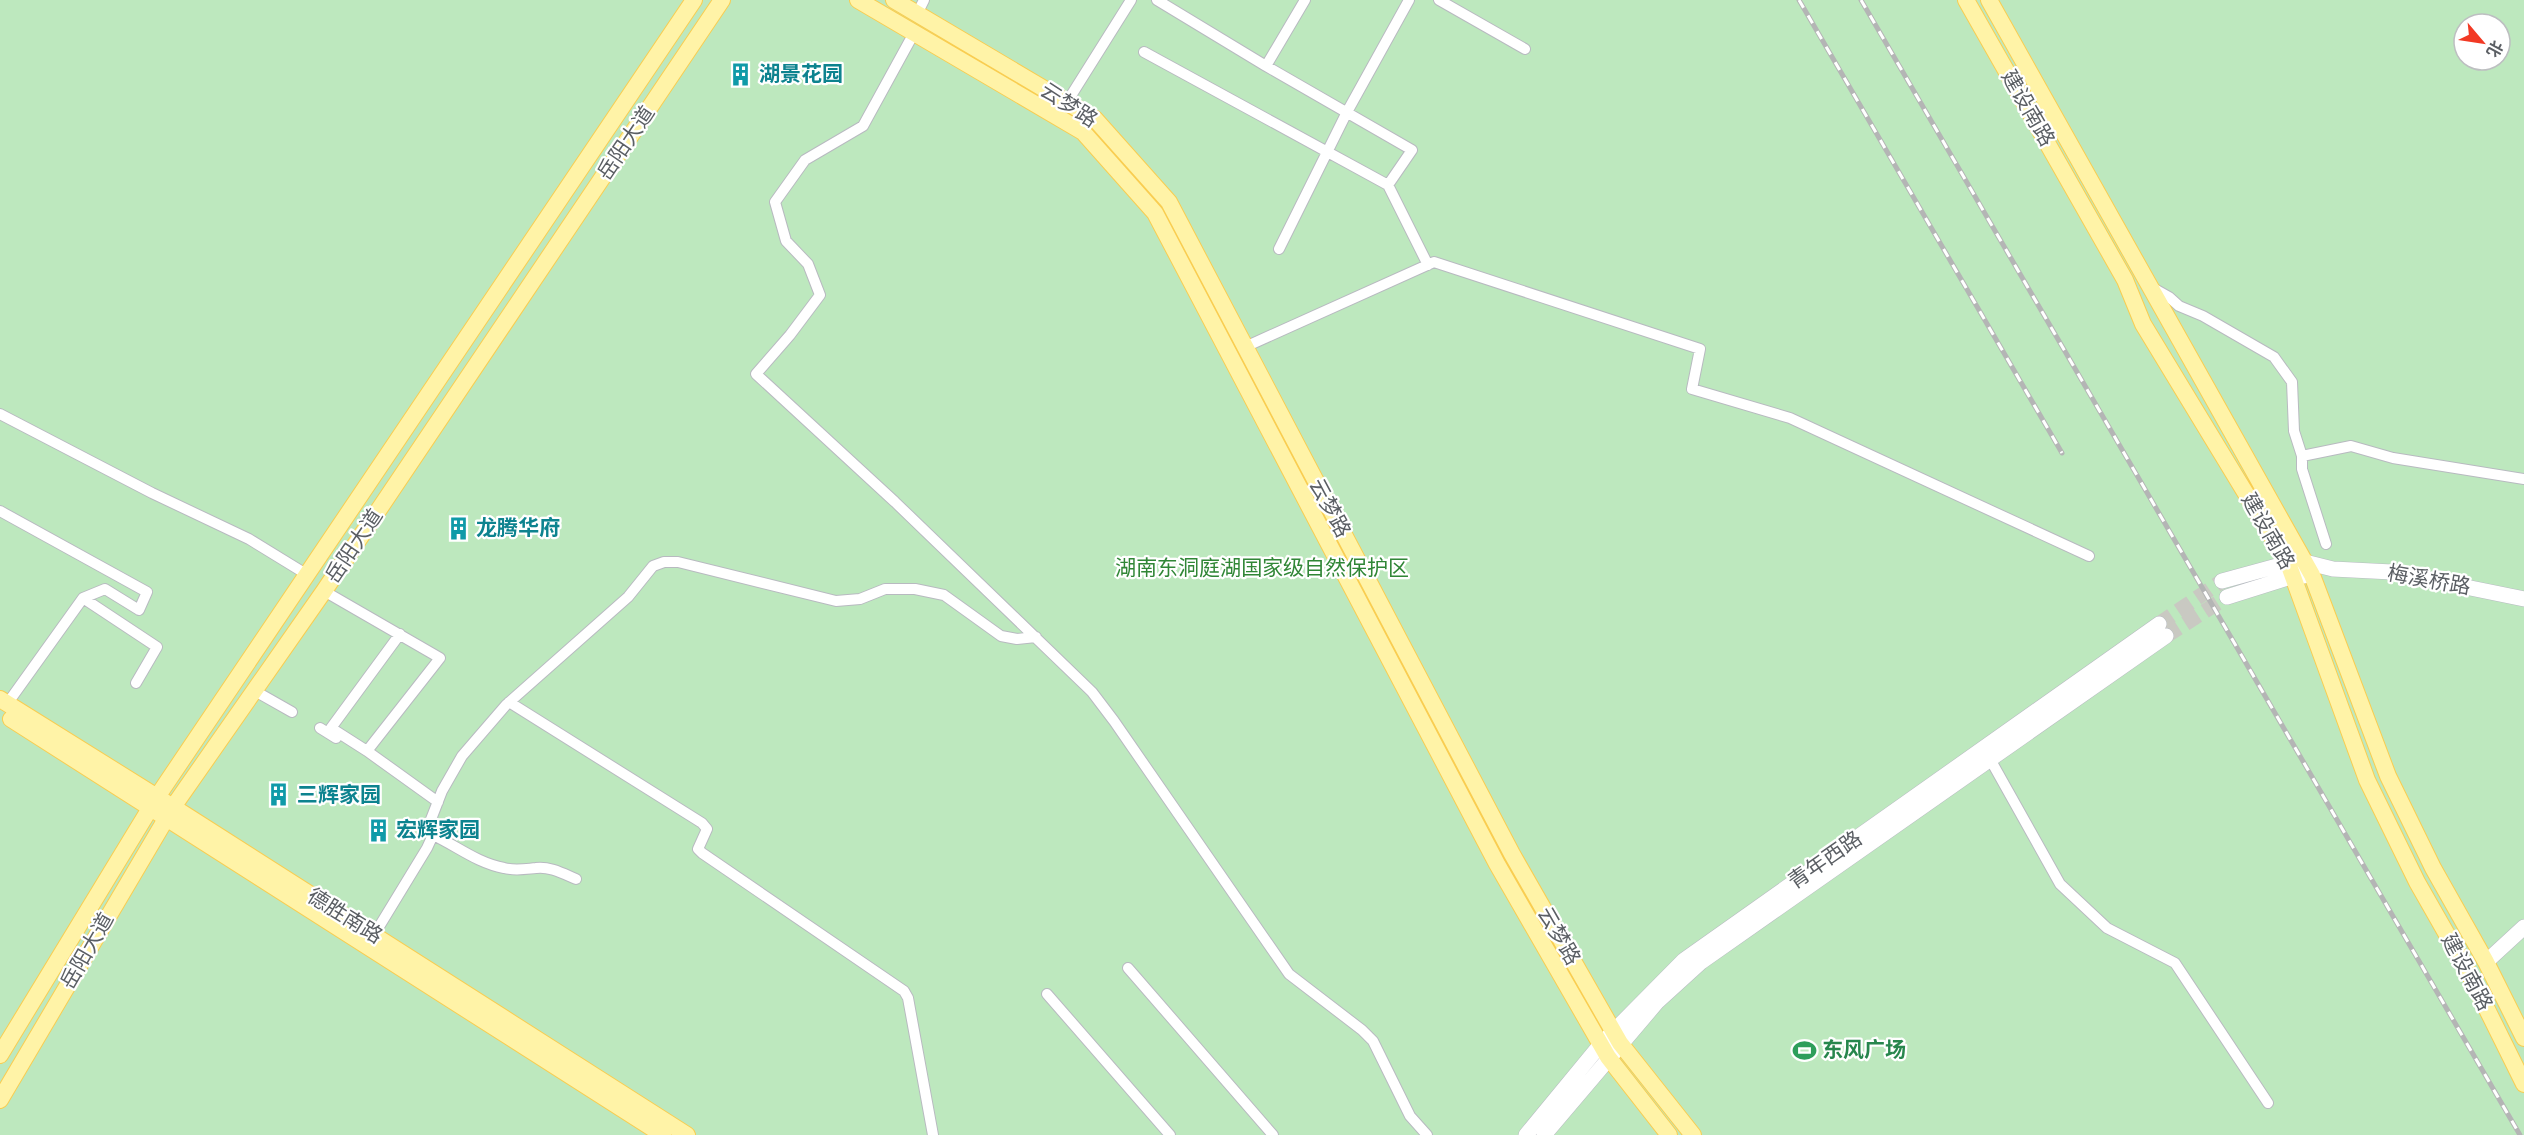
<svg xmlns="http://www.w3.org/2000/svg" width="2524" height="1135" viewBox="0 0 2524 1135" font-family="'Fira Sans Condensed','Noto Sans SC',sans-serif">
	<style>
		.green { fill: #bde8be; fill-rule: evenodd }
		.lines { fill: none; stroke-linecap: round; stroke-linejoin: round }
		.secondary-tunnel { stroke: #c9c9c2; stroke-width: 15; stroke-dasharray: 15 8; stroke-linecap: butt }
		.street-casing { stroke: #b8bac0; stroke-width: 12 }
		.secondary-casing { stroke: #b8bcc2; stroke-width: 16 }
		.primary-casing { stroke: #f9cd51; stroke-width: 18 }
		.street { stroke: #fff; stroke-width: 10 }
		.secondary { stroke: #fff; stroke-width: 15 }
		.primary { stroke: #fff3a7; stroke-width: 16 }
		.rail-casing { stroke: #b4b5b5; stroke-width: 5 }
		.rail { stroke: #fff; stroke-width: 3; stroke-dasharray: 9; stroke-linecap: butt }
		.labels { text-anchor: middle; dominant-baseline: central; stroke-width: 4.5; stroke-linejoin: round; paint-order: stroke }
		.culture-label { font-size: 21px; font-weight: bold; fill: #0d838f; stroke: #fff; text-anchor: start }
		.street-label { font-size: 21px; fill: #5b5f64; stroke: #fff }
		.park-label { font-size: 21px; fill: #308636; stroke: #fff }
		.leisure-label { font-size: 21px; font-weight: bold; fill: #27864d; stroke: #fff; text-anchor: start }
	</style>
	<rect width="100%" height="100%" fill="#eeece2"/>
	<path class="green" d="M0 0H2524V1135H0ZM2464 24H2500V60H2464Z"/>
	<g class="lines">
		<path class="secondary-tunnel" d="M2159 624 2222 581
			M2166 636 2227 597"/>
		<defs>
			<path id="street" d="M1157 0 1266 66 1412 150 1388 185 1428 265
				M1439 0 1525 49
				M917 14 924 0
				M914 33 863 126 805 160 775 202 786 241 808 264 820 295 790 335 756 374 895 502 1092 692 1114 721 1289 974 1362 1030 1373 1041 1410 1116 1427 1135
				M1144 52 1388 185
				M1266 66 1305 0
				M1067 102 1131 0
				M1279 249 1347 112 1409 0
				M2153 288 2169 297 2179 306 2203 316 2274 357 2292 382 2294 431 2302 456
				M1245 347 1434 262 1700 349 1692 389 1790 418 2089 556
				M0 414 152 493 249 539 306 574
				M0 511 147 592 139 610 105 589 83 598
				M2326 544 2302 469V456L2351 446 2393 458 2524 479
				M324 591 440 658 367 751 438 802
				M255 691 292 712
				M509 702 702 823 707 829 698 849 702 853 904 991 908 998 933 1135
				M7 704 83 598 157 647 136 683
				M320 728 336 738
				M367 751 331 728 400 634
				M1990 759 2060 884 2107 928 2175 963 2268 1103
				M433 835C457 846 477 863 504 868 515 871 525 869 536 868 549 866 564 874 576 879
				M374 935 427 848 433 835 428 827 442 791 462 756 506 705 628 597 653 566 664 562H678L836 601 860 599 885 589H915L944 595 1001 636 1017 639 1036 637
				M1128 968 1273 1135
				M1047 994 1170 1135"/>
			<path id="secondary" d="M2222 581 2288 563 2305 562 2333 569 2392 572 2524 599
				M2227 597 2294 576H2304
				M2486 962 2524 927
				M1526 1135 1601 1044 1684 960 2159 624
				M1544 1135 1657 1002 1701 962 2166 636"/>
			<path id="primary" d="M858 0 1083 132 1155 213 1497 864 1608 1057 1669 1135
				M894 0 1095 119 1169 202 1512 854 1620 1043 1693 1135
				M1966 0 2125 280 2143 324 2288 563 2367 780 2417 882 2470 975 2524 1084
				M1989 0 2312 575 2388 776 2433 868 2486 962 2524 1038
				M0 699 173 807 687 1135
				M11 719 663 1135
				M0 1055 157 797 694 0
				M0 1100 173 807 324 591 722 0"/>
		</defs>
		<use href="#street" class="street-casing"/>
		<use href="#secondary" class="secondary-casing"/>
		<use href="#primary" class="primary-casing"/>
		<use href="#street" class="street"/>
		<use href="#secondary" class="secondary"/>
		<use href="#primary" class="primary"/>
		<defs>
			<path id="rail" d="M1799 0 2062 453
				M1861 0 2520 1135"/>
		</defs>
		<use href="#rail" class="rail-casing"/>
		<use href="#rail" class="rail"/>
	</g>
	<defs>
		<symbol id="building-bare" viewBox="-9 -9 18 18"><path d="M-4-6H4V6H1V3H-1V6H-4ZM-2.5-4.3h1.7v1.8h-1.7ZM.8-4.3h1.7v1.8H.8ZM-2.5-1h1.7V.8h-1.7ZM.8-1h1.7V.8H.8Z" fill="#0f9aa8" stroke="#fff" stroke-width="2.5" paint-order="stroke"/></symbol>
		<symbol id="stadium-bare" viewBox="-9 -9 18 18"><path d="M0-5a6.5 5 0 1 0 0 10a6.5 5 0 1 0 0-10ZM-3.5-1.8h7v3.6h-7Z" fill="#2e9e5b" stroke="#fff" stroke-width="2.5" paint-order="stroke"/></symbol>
	</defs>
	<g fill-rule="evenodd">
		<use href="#building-bare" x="724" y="58" width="33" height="33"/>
		<use href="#building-bare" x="442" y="512" width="33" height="33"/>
		<use href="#building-bare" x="262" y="778" width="33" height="33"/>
		<use href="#building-bare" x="362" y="814" width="33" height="33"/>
		<use href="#stadium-bare" x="1788" y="1034" width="33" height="33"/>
	</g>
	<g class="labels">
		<g class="culture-label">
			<text x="759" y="74">湖景花园</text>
			<text x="476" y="528">龙腾华府</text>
			<text x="297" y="795">三辉家园</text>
			<text x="396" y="830">宏辉家园</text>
		</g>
		<g class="street-label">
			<text transform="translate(1069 105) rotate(33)">云梦路</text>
			<text transform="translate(2028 108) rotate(60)">建设南路</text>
			<text transform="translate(626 143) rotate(-56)">岳阳大道</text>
			<text transform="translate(1330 508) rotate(62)">云梦路</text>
			<text transform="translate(2268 531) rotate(60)">建设南路</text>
			<text transform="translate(354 546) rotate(-56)">岳阳大道</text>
			<text transform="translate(2429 580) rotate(10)">梅溪桥路</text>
			<text transform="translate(1825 860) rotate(-35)">青年西路</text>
			<text transform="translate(345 916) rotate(32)">德胜南路</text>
			<text transform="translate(1559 936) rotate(60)">云梦路</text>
			<text transform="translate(87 951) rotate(-60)">岳阳大道</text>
			<text transform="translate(2467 972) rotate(62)">建设南路</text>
		</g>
		<g class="park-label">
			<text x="1262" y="568">湖南东洞庭湖国家级自然保护区</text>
		</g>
		<g class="leisure-label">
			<text x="1822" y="1050">东风广场</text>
		</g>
	</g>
	<g transform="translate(2482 42) rotate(119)"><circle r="28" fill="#ffffff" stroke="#bdbfc1" stroke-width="1.5"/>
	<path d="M0-4.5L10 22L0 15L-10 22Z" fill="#f23924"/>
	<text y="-9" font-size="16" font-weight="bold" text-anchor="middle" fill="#5b5f64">北</text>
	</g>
</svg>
